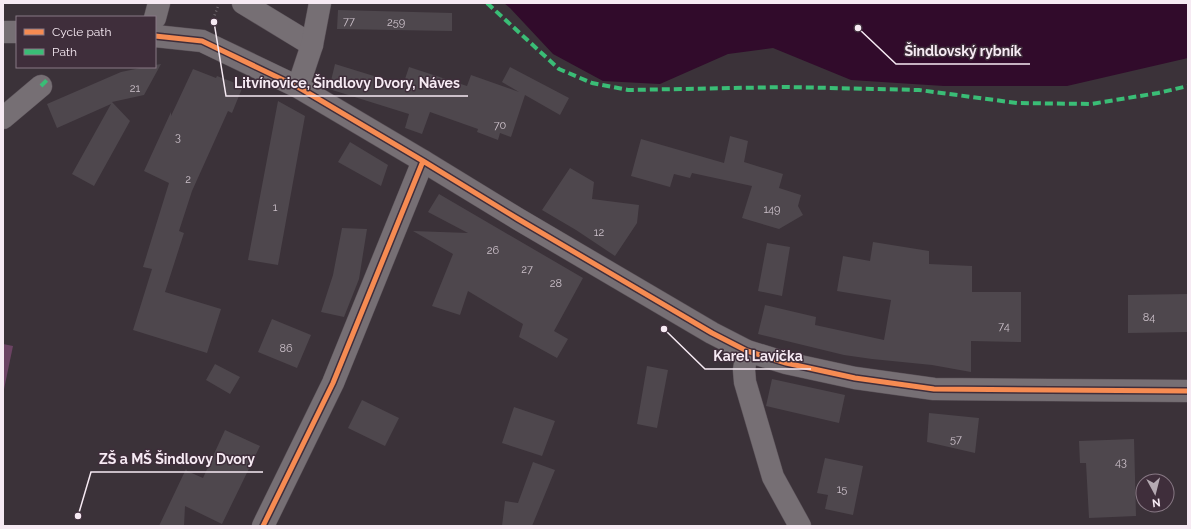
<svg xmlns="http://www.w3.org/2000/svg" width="1191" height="529" viewBox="0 0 1191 529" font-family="Raleway,sans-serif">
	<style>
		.green { fill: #6b4363 }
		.water { fill: #310b2b }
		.building { fill: #4e474d }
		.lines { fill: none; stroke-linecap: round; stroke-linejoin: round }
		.minor-casing { stroke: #595057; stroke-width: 23 }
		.tertiary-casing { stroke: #595057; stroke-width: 23 }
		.path { stroke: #736c71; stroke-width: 2.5; stroke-dasharray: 1 3; stroke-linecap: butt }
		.minor { stroke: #766f74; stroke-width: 22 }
		.tertiary { stroke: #766f74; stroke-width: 22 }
		.quiet { stroke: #3abd76; stroke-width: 4; stroke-dasharray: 8 4; stroke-linecap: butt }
		.cycleway-casing { stroke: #3f2e3b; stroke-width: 8 }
		.cycleway { stroke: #f68b52; stroke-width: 5 }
		.labels { text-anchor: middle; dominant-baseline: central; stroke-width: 3; stroke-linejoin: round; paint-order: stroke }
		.number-label { font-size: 11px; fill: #ccc1ca }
		.leader { fill: none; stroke: #f6eaf3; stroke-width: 1.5 }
		.callout-dot { fill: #f6eaf3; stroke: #3f2e3b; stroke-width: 1.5 }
		.callout-label { font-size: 14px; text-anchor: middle; font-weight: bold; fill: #f6eaf3; stroke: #3f2e3b; stroke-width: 3; stroke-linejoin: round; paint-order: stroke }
	</style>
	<rect width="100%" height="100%" fill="#3b3239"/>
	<path class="green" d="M3 344 13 346 3 394Z"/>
	<path class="water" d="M504 3H1188V58L1067 86H944L851 80 773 48 728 54 660 84 603 81 553 54 510 8Z"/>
	<path class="building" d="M338 10 452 13V31L337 29Z
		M161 64 144 95 112 102 130 121 94 186 72 174 111 104 57 128 47 104 121 72 145 67H155V65Z
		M335 64 403 85 409 67 467 86 471 75 519 92 502 82 510 67 569 98 560 115 525 95 511 137 500 133 498 140 477 132 478 129 430 112 422 134 405 128 409 114 329 89Z
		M193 69 216 78 217 76 243 86 232 113 228 111 192 191 179 231 184 233 165 292 221 309 207 353 133 330 152 269 143 267 169 183 144 171 171 112V116Z
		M278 101 305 116 278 265 248 260Z
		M730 136 748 141 744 162 783 174 779 188 801 195 798 206 803 215 779 229 742 218 752 186 692 173 690 178 674 174 670 187 631 176 641 139 724 163Z
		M350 142 388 165 381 186 338 162Z
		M570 168 594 182 592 199 639 205 637 223 615 256 576 230 542 210Z
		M439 194 583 278 554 331 568 339 557 358 519 337 523 324 468 291 460 315 432 306 453 254 413 231 468 233 428 212Z
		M342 228 367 229 359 279 344 317 321 312 333 275Z
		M873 242 929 251V264L972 266V292H1021V342L971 341V372L932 365 872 359 844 355 758 334 765 305 816 317 815 325 884 340 891 300 837 291 843 256 870 261Z
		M767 243 790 247 782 296 758 291Z
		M1188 294V332L1128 333V295Z
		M272 319 311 335 297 368 258 352Z
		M215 364 240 377 230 394 206 380Z
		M647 366 668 370 657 428 637 424Z
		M772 379 845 395 839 423 766 406Z
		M362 400 399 418 385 446 348 428Z
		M514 407 555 421 542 456 502 443Z
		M929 413 979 418 975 453 927 442Z
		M225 430 260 446 222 524 185 506 184 526H159L186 469 187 471 203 478Z
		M1134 439 1136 516 1089 518 1086 463H1080L1079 441Z
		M825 458 863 466 853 515 825 509 828 495 817 493Z
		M533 462 555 470 532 526H502L505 501 518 503Z"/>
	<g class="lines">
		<defs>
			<path id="minor" d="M243 3 312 45
				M155 18 159 3
				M3 118 41 86
				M747 351 744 370 745 382 773 477 800 526
				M263 526 333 383 423 161"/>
			<path id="tertiary" d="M3 32H17
				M155 36 202 41 298 87 423 161 518 219 712 333 747 351 786 363 855 378 934 389 1188 391
				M298 87 312 45 320 3"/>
		</defs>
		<use href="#minor" class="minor-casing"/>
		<use href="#tertiary" class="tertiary-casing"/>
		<path class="path" d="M213 19 219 4"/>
		<use href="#minor" class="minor"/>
		<use href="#tertiary" class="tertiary"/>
		<path class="quiet" d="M487 3 559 69 592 83 628 90 788 87 919 90 1017 103 1091 104 1158 93 1188 86
			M41 86 48 79"/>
		<defs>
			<path id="cycleway" d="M155 36 202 41 298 87 423 161 518 219 712 333 747 351 786 363 855 378 934 389 1188 391
				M263 526 333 383 423 161"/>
		</defs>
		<use href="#cycleway" class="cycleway-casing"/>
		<use href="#cycleway" class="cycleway"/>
	</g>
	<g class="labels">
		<g class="number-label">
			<text x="349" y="21">77</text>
			<text x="396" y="22">259</text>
			<text x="135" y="88">21</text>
			<text x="500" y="125">70</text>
			<text x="178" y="137">3</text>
			<text x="188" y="179">2</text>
			<text x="275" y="207">1</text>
			<text x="772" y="209">149</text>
			<text x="599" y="232">12</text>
			<text x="493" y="250">26</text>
			<text x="527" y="269">27</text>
			<text x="556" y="283">28</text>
			<text x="1149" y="317">84</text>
			<text x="1004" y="326">74</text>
			<text x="286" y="348">86</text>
			<text x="956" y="439">57</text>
			<text x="1121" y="462">43</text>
			<text x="842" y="489">15</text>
		</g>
	</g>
	<path class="leader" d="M858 28L896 64H1030M214 22L226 96H468M664 329L705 369H811M78 516L91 472H263"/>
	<g class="callout-dot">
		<circle cx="858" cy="28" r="4"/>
		<circle cx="214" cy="22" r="4"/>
		<circle cx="664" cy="329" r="4"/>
		<circle cx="78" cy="516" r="4"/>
	</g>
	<g class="callout-label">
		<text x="963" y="56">Šindlovský rybník</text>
		<text x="347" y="88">Litvínovice, Šindlovy Dvory, Náves</text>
		<text x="758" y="361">Karel Lavička</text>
		<text x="177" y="464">ZŠ a MŠ Šindlovy Dvory</text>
	</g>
	<rect width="1191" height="529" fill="none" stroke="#f6eaf3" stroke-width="8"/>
	<rect x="16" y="16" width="140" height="52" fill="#3f2e3b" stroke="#887985"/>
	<rect x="24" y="29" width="20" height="6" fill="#f68b52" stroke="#887985"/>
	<text x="52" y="36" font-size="12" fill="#f6eaf3">Cycle path</text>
	<rect x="24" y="49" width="20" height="6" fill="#3abd76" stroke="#887985"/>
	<text x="52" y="56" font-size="12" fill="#f6eaf3">Path</text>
	<g transform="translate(1155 493) rotate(173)"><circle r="19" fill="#3f2e3b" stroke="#887985"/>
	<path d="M0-3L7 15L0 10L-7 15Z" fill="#b5aab2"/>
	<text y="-6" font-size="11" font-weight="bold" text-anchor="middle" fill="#f6eaf3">N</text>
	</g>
</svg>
